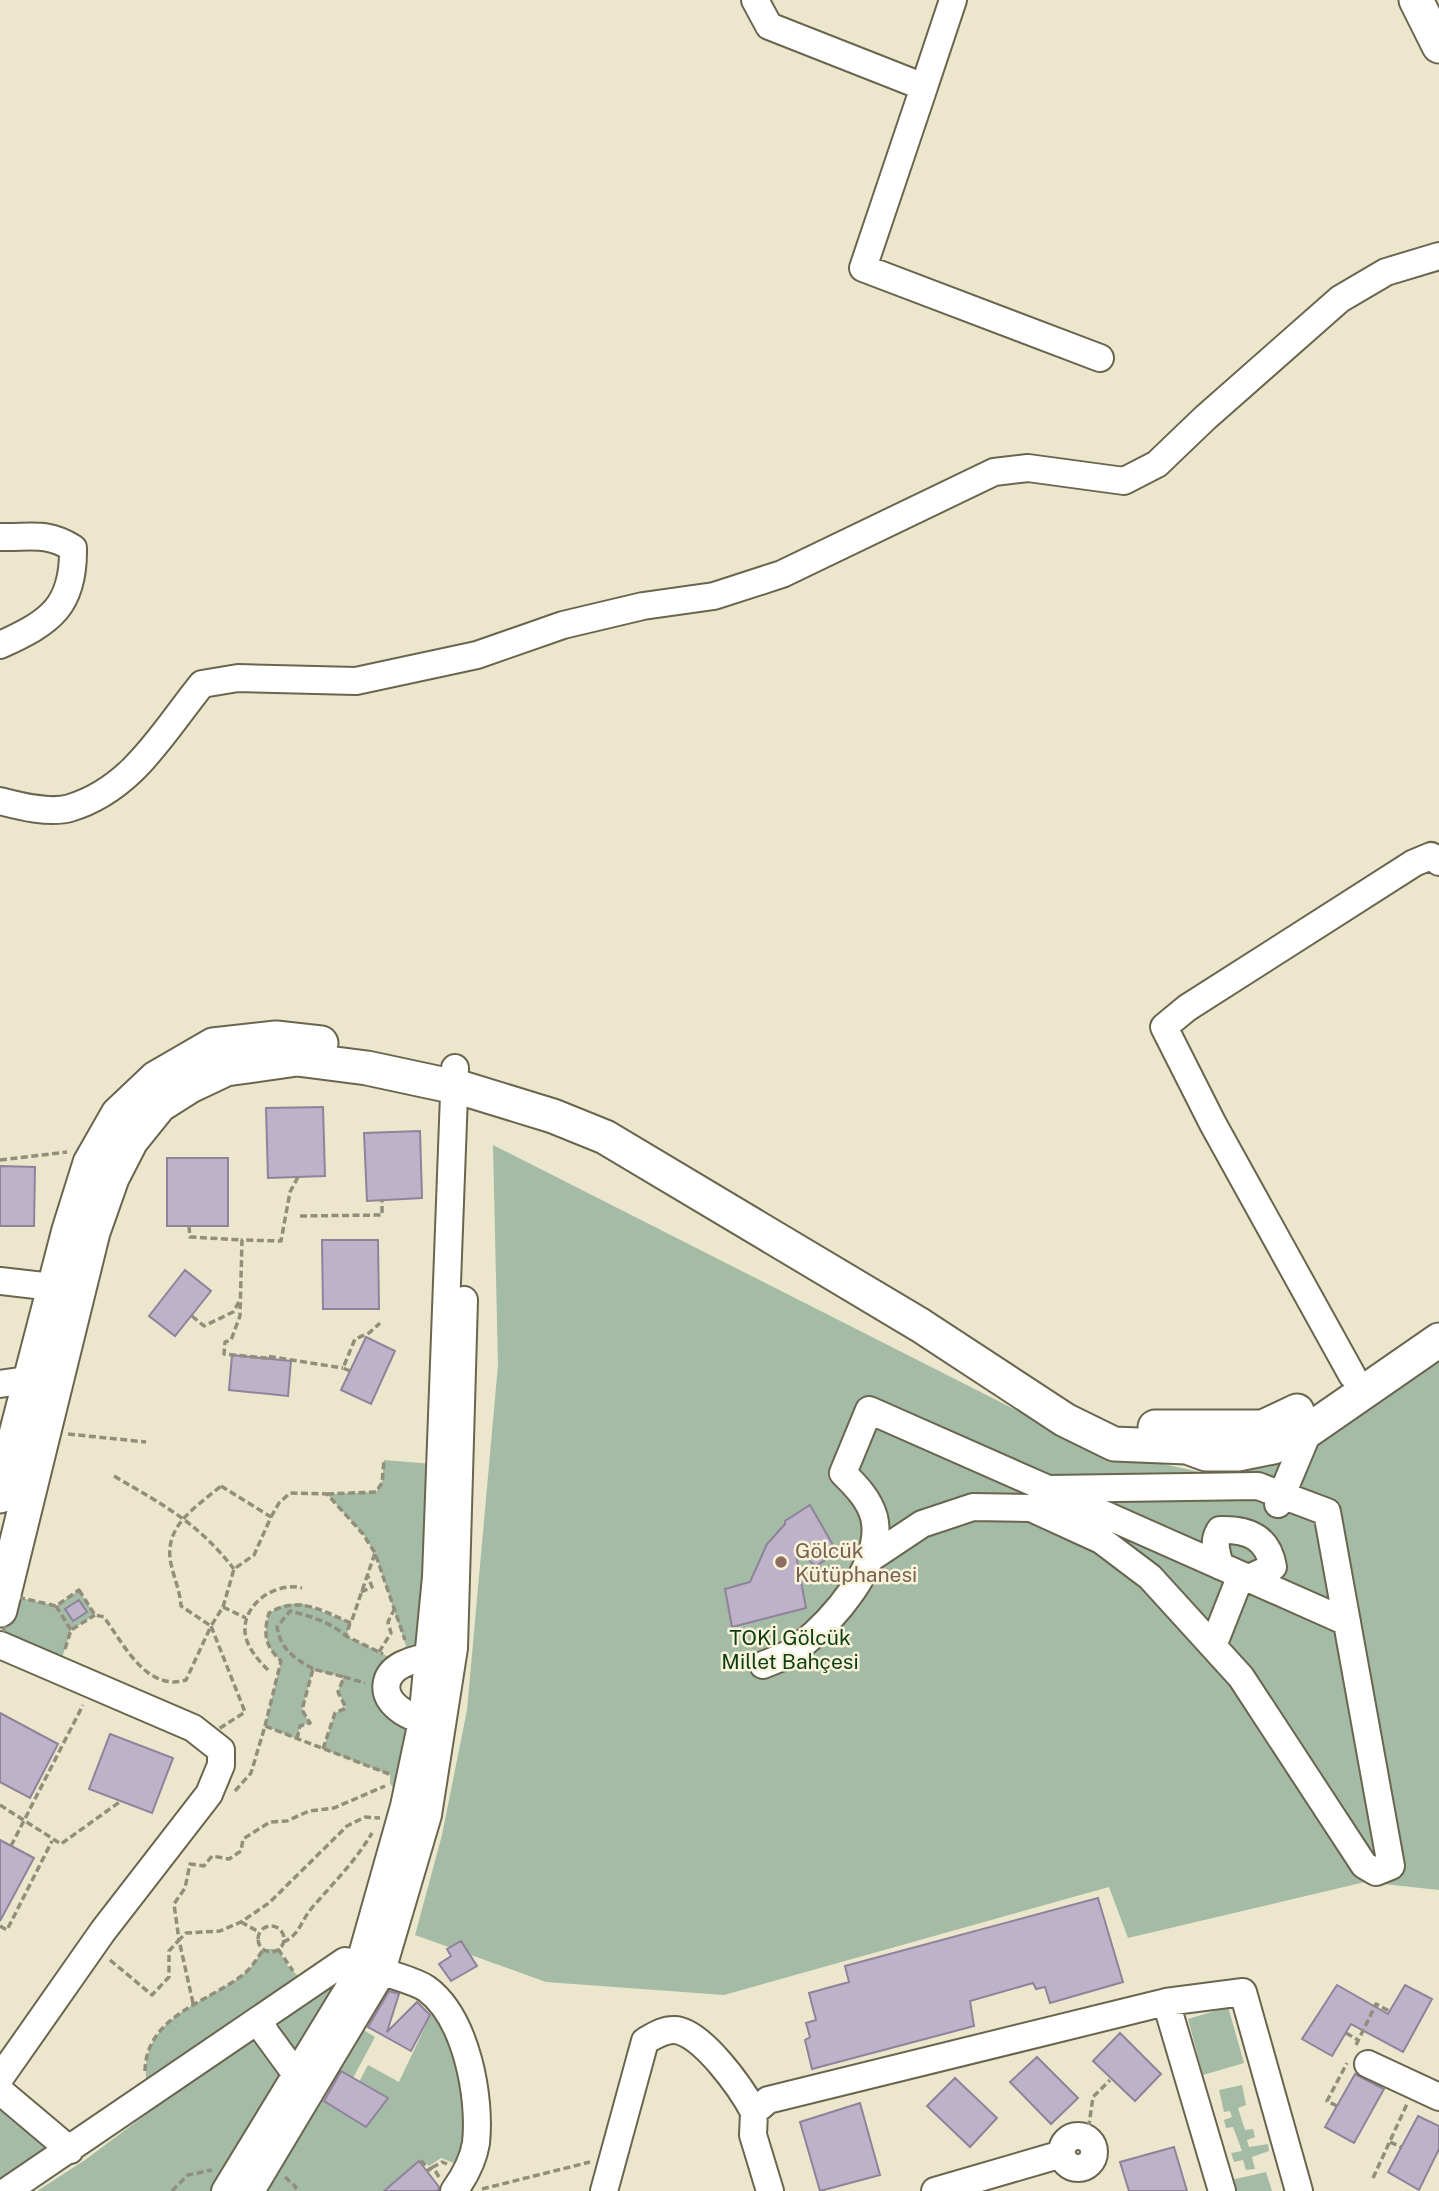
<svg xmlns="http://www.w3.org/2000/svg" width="1439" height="2191" viewBox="0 0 1439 2191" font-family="'Public Sans',sans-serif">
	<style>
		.green { fill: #a4bba5 }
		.building { fill: #bdb2ca; stroke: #8e839a; stroke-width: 2 }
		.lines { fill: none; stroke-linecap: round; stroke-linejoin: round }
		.minor-casing { stroke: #6a654e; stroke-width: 30 }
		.major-casing { stroke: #6a654e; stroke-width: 37 }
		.path { stroke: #928e7c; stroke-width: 3.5; stroke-dasharray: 7 3.5; stroke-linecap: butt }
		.minor { stroke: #fff; stroke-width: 26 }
		.major { stroke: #fff; stroke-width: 33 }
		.education-dot { fill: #8d6e63; stroke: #f9f4d9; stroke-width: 2.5 }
		.labels { text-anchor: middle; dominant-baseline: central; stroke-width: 5; stroke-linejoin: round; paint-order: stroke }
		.education-label { font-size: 21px; fill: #785e54; stroke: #f9f4d9; text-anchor: start }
		.park-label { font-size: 21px; fill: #0c3e15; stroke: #f9f4d9 }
	</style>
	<rect width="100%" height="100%" fill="#ece7cc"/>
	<path class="green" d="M493 1145 1091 1448 1204 1473 1271 1466 1439 1360V1890L1365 1882 1128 1938 1109 1887 724 1995 546 1982 415 1935 442 1835 467 1710 498 1365Z
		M384 1460 433 1464 424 1645 407 1649 375 1553 363 1534 327 1494 376 1492 382 1483Z
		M79 1590 95 1615 71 1630 61 1661 2 1636 13 1596 56 1606Z
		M301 1603 351 1623 346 1636 391 1658 380 1673 413 1726 395 1791 390 1783V1775L323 1749 335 1713 346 1708 338 1692 343 1677 313 1670 302 1710 310 1723 300 1726 297 1739 265 1726 281 1661C265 1646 263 1634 269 1613L283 1605Z
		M264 1949H278L288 1966 302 1980 147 2084C136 2021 201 2005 240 1977 252 1969 255 1960 264 1949Z
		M342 1968 351 1976 218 2191H37L85 2160Z
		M1228 2007 1244 2063 1203 2075 1188 2019Z
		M433 2010 444 2016C456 2059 475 2121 456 2164L441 2158 429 2166 422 2159 388 2191H258L357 2026 375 2037 353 2078 336 2069 320 2098 366 2127 387 2098 359 2082 368 2065 399 2082Z
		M1242 2085 1246 2105 1238 2108 1245 2130 1253 2129 1255 2137 1247 2140 1249 2147 1268 2144 1269 2151 1252 2157 1255 2169 1246 2170 1243 2160 1234 2162 1231 2153 1242 2151 1233 2127 1226 2128 1224 2120 1232 2117 1230 2111 1224 2112 1219 2090Z
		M0 2099 62 2149 0 2188Z
		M1266 2172 1272 2191H1234L1231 2180Z"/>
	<path class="building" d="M323 1107 325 1176 268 1178 266 1108Z
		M420 1131 422 1198 367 1201 364 1133Z
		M167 1158H228V1226H167Z
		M0 1166 35 1167 34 1226H0Z
		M322 1240H378L379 1309H323Z
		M185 1270 211 1291 175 1336 149 1316Z
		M366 1337 395 1351 371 1404 341 1390Z
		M232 1355 291 1361 288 1396 229 1390Z
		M810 1505 837 1552 816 1566 795 1549 806 1608 732 1627 725 1589 750 1582 767 1544 785 1524V1521Z
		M79 1600 87 1612 73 1621 65 1609Z
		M0 1713 58 1744 30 1798 0 1782Z
		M110 1734 173 1758 152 1813 89 1789Z
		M0 1840 34 1858 0 1921Z
		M1098 1898 1123 1982 1050 2003 1045 1987 1036 1989 1033 1983 970 2001 974 2026 812 2069 805 2040 810 2037 806 2023 816 2020 809 1993 849 1982 845 1966Z
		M461 1941 477 1966 451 1981 439 1964 451 1956 447 1949Z
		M1337 1985 1388 2014 1405 1985 1432 1999 1403 2052 1351 2024 1332 2056 1302 2039Z
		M389 1991 399 1994 387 2032 417 2002 430 2015 411 2051 368 2027Z
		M1120 2033 1161 2074 1135 2101 1093 2061Z
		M1037 2057 1078 2098 1051 2124 1010 2082Z
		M341 2071 388 2098 366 2127 324 2101Z
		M1355 2074 1384 2089 1354 2143 1325 2127Z
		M955 2078 997 2118 970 2147 927 2106Z
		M860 2103 880 2175 820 2191 800 2122Z
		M1418 2116 1439 2126V2149L1419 2190 1388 2172Z
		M1174 2147 1187 2191H1129L1120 2162Z
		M419 2161 439 2187 438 2191H384Z"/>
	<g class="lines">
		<defs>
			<path id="minor" d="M755 0 769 26 924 87 953 0
				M924 87 863 268 1100 358
				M0 537C30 538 45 531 73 548 74 606 51 622 0 645
				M0 801C19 806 50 814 70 808 133 789 163 732 202 684L238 678 356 681 477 655 563 625 643 606 714 596 782 574 994 472 1028 468 1124 481 1157 464 1205 418 1340 299 1386 272 1439 256
				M0 1281 53 1287
				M1352 1375 1213 1124 1164 1027 1187 1008 1414 863 1431 856 1439 862
				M0 1384 48 1377
				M1056 1493 1347 1622
				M1278 1504 1309 1430
				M1220 1566C1217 1553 1212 1542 1220 1530 1248 1529 1268 1537 1273 1567L1249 1578
				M0 1645 193 1728 221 1750V1765L209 1794 103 1931 0 2078
				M1213 1646 1241 1575
				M763 1665C775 1660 788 1656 798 1648 831 1622 885 1564 874 1517 869 1499 856 1486 843 1473L869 1410 1048 1489 1258 1486 1327 1512 1391 1866 1376 1872 1364 1865 1241 1677 1150 1577 1101 1540 1031 1508 973 1507 922 1524 868 1560
				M438 1723C367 1714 369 1654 445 1657
				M1166 2002 1222 2191
				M261 2021 265 2032 295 2073
				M1368 2064 1439 2097
				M0 2091 70 2150
				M1062 2152a16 16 0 1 1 32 0a16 16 0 1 1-32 0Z
				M7 2191 345 1961C364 1967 413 1979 427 1989 466 2018 481 2096 476 2143 473 2161 465 2176 454 2191
				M225 2191 356 1976 404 1806 422 1721 436 1577 455 1068
				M251 2191 381 1974 428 1815 454 1648 464 1300
				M604 2191 645 2041C654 2036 664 2029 675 2030 702 2032 742 2089 754 2112
				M770 2191 753 2135 754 2112 768 2100 1166 2002 1243 1992 1299 2191
				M935 2191 1062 2154"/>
			<path id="major" d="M1416 0 1439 46
				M1155 1427H1263L1297 1411
				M0 1496 69 1230 90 1163 118 1114 156 1078 213 1045 276 1038 321 1043
				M0 1610 93 1232 112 1178 131 1141 160 1105 190 1086 226 1069 297 1059 367 1068 465 1089 553 1116 605 1137 920 1325 1065 1420 1114 1444 1187 1447 1206 1454H1238L1273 1447 1309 1430 1439 1340"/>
		</defs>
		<use href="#minor" class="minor-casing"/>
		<use href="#major" class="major-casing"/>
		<path class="path" d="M0 1160 67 1152
			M298 1177 290 1192 281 1241 242 1240 240 1316 231 1340 225 1342 224 1354 266 1358V1356L343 1368
			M300 1216 382 1215V1200
			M189 1226 190 1237 242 1240
			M192 1316 204 1326 233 1312 239 1302
			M350 1371 343 1368 355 1339 369 1333 380 1323
			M68 1434 146 1442
			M114 1476C165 1506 197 1522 234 1569
			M221 1486 271 1517 254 1555 234 1569 223 1607 211 1626 181 1606C180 1591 174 1578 171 1564 163 1526 195 1508 221 1486Z
			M327 1494 376 1492 382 1483 384 1460
			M271 1517 279 1503 290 1493 327 1494 363 1534 375 1553
			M79 1590 95 1615 104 1617C124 1645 147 1692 186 1680L211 1626 245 1712 214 1732 203 1722 178 1710 2 1636 13 1596 56 1606Z
			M361 1592 372 1587 367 1574
			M56 1606 71 1630
			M223 1607 246 1618
			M350 1623 346 1636 383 1654
			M65 1649 71 1630 95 1615
			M379 1652 391 1633 388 1622 395 1608
			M313 1669C294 1658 281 1650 277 1627L290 1611C310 1616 330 1622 346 1636
			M268 1670C259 1661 250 1651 246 1638 238 1607 274 1581 302 1588
			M265 1726 281 1661C265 1646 263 1634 269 1613 299 1595 322 1611 351 1623L375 1553 405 1640
			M297 1739 300 1726 310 1723 302 1710 313 1669 344 1677
			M323 1749 335 1713 346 1708 338 1692 344 1677 365 1683
			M235 1791 251 1773 265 1726 389 1774
			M0 1805 61 1844 121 1801
			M11 1846 83 1705
			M241 1922 259 1932
			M0 1926 7 1930 52 1841
			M258 1939a13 13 0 1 1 26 0a13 13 0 1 1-26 0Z
			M283 1942C299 1936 301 1921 311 1909 333 1883 355 1862 372 1833
			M278 1949 293 1971
			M110 1960 152 1995 169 1977V1951L179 1940 174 1904 185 1888 190 1864 204 1866 212 1856 229 1859 241 1851 243 1839 270 1822 287 1821 309 1811 334 1808 385 1786
			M193 2003 179 1940 186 1933 220 1931 241 1922 269 1903 347 1826 365 1817 380 1818
			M1346 2033 1358 2040
			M1356 2045 1376 2004 1389 2011
			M145 2071C146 2017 205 2003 240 1977 252 1969 255 1960 264 1949
			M1337 2106 1327 2101 1347 2063
			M1087 2138 1093 2097 1110 2080
			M1390 2142 1401 2147
			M421 2160 429 2170 433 2167
			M285 2177 296 2187 293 2191
			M439 2177 433 2167 442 2162 447 2164
			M1373 2178 1407 2104
			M482 2189 590 2162
			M172 2191 188 2175 212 2170"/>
		<use href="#minor" class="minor"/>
		<use href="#major" class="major"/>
	</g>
	<circle class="education-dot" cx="781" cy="1562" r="7"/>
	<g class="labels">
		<g class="education-label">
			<text x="795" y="1550">Gölcük<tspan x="795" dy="24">Kütüphanesi</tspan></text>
		</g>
		<g class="park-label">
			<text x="790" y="1637">TOKİ Gölcük<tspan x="790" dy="24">Millet Bahçesi</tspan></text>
		</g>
	</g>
</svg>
